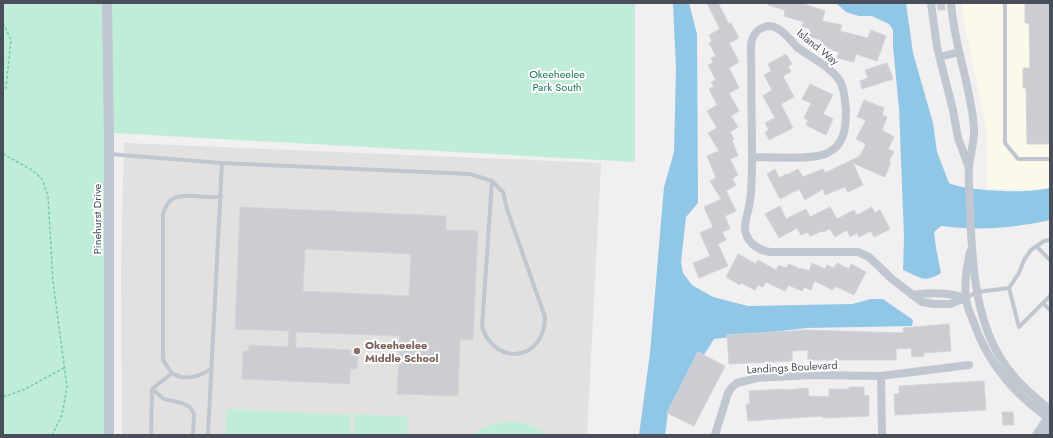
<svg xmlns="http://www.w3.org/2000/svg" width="1053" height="438" viewBox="0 0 1053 438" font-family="Jost,sans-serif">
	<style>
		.commercial { fill: #fbf9ea }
		.education { fill: #e2e1e0 }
		.green { fill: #c0edd8 }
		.water { fill: #90c7e7 }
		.building { fill: #cccdd3; stroke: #d3d4da; fill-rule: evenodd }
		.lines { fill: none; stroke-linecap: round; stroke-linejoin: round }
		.path { stroke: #7ac9ae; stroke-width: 1.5; stroke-dasharray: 3 2; stroke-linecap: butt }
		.service { stroke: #c0c7d0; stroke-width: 4 }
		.minor { stroke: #c0c7d0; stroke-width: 8 }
		.tertiary { stroke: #c0c7d0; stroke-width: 10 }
		.education-dot { fill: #8d6e63; stroke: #fff; stroke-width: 1.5 }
		.labels { text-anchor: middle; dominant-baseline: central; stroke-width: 4; stroke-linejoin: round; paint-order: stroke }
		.street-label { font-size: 11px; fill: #484f5b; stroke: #fff }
		.park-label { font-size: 11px; fill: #1c7959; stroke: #fff }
		.education-label { font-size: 11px; font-weight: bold; fill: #785e54; stroke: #fff; text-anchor: start }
	</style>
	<rect width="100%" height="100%" fill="#f1efef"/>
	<path class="commercial" d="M962 3H1050V189H987L986 126 962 13Z"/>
	<path class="education" d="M124 143 601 163 587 435H122L121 267Z"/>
	<path class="green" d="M3 3H635V162L113 133 112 435H3Z
		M227 409 351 415 350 435H225Z
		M355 414 408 417 407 435H354Z
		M511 421 529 424 548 435H519L511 433 498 435H473C483 425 497 423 511 421Z"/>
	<path class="water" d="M673 3H689L697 34 698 203 686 217 681 262 683 273 692 285 713 297 748 306 852 304 871 299H883L913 320 912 326 806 328 714 339 668 412 665 435H639L650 353 664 187 674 152 676 68Z
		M836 3H906L913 53 933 123 937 152 949 183C962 190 1009 192 1025 191 1034 191 1042 189 1050 188V220C1014 228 978 231 941 226L934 232 936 248 941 273C923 284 920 277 903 270L904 237 899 108 893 47V30L889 24 872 16H859L846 12Z"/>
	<path class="building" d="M707 3H718L729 24 731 23 739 38 729 43 739 62 729 68 739 88 729 93 739 111 731 116 738 127 730 132 734 139 732 140 738 156 730 159 738 175 732 179 736 185 726 191 736 211 725 216 730 229 722 232 726 240 718 244 728 266 699 278 693 263 710 256 700 233 713 227 704 207 721 199 710 181 716 178 707 156 719 151 708 133 717 128 707 111 717 105 709 89 714 87 711 82 716 80 708 65 713 63 711 58 716 56 709 43 712 41 709 35 720 29Z
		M768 3H804V4L825 11 822 21 842 25 840 31 868 38 871 30 886 36 877 61 856 54 854 62 837 58 839 52 819 47 821 40 808 36 810 29 802 26 804 22 784 16 785 10 768 5Z
		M937 3H945V10H938Z
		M1025 3H1050V144H1027L1026 88H1023V68H1030L1029 23H1025Z
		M786 54 792 64 788 66 791 72 783 76 794 97 781 104 793 128 769 140 765 132 769 130 765 123 775 118 763 96 772 90 764 75 771 71 768 64Z
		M887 63 893 79 862 89 860 81 868 78 865 70Z
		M810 84 833 95 823 114 833 119 826 135 806 125 808 120 804 118 811 103 802 99Z
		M864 100 884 108 882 115 887 117 882 130 894 137 888 149 894 152 889 161 891 162 885 177 853 163 863 185 848 192 845 187 825 195 823 189 805 200 799 189 780 199 767 174 775 169 779 178 786 174 787 175 798 169 803 177 823 169 825 173 860 156 866 144 856 139 866 120 857 117Z
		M780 206 786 219 806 209 810 217 830 207 837 219 854 210 857 215 872 207 875 213 880 210 890 229 874 237 871 231 859 237 857 233 850 237 847 230 835 237 830 229 823 232 822 231 810 236 808 232 801 235 797 228 779 238 765 214Z
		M240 207 446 216V230L478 231 473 340 460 339 458 396 397 394 400 336 296 332V347L351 350V356H358L357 369H350V384L242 379 243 351H248L249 345 288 347 289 331 235 329ZM305 249 411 254 409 296 303 291Z
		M738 254 756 264 758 260 776 270 779 265 786 268 789 264 800 269V268L809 271 812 263 825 269 827 265 834 268 837 263 849 269 851 264 866 272 854 295 835 286 833 290 814 281 811 290 804 287 802 291 788 285 785 291 766 282 763 287 758 285 755 290 741 283 740 285 726 277Z
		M949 324 951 351 924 353V356L912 357 911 348 896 349V360H808V350L792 351V361L729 364 727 335 806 330 904 333 903 328Z
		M698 352 725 366 694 426 667 413Z
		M984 381 986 410 895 415 894 394H899V386Z
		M849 387H864V396L869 395V416L823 418V416L748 421 746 404H750L749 391 785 389V390L808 388 809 396 829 397V389H849Z
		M1002 412H1013L1014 425H1003Z"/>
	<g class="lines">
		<path class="path" d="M3 23 11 40 6 88 3 90
			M3 154 32 170 42 179 48 196 53 282 67 387 62 415 52 435
			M3 397 23 390 64 368"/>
		<path class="service" d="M1005 3V143L1018 159H1050
			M109 154 222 163 470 174 492 181 503 192 507 209 545 317C545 360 496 368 482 327L492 181
			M1036 246 1050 260
			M1009 288 1019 273 1024 260 1031 250 1044 241 1050 240
			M966 298 977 292 1009 288 1019 327 1050 296
			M1043 303 1050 310
			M212 368C201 376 185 382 172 373 169 370 166 364 163 360V214C168 196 178 195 195 196 203 197 212 197 221 197
			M152 389 164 399 182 403 190 407 194 414 193 435
			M151 435 152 389 172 373
			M208 435 222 163"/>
		<path class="minor" d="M931 3 937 47 953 110 958 138 968 165
			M951 3C954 46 971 86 974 128 975 141 970 154 969 167 968 181 970 196 970 210 972 258 974 315 1000 357 1013 379 1031 394 1050 410
			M768 26C773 26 776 27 780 30 786 34 791 41 797 47 811 58 830 66 840 81 845 90 845 101 846 111 846 129 844 147 825 154 810 160 769 157 752 157L751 44C753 33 758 28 768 26Z
			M940 57 958 52
			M752 157C752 172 752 187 750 201 749 209 746 217 745 225 744 241 757 250 770 252H858L869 257 892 279 922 302 934 304H950L965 298
			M970 252C967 267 964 282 966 297 966 306 971 315 974 323 988 363 1015 395 1050 419
			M912 295C930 292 947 292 965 298
			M881 376 882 435
			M715 435 728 393 732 387 737 383 757 378 811 375 881 376 969 365
			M1036 435 1050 414
			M1044 435 1050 425"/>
		<path class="tertiary" d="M107 3 109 143V435"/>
	</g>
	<circle class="education-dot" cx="357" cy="351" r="4"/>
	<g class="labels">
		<g class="street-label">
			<text transform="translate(818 47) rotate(39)">Island Way</text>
			<text transform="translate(97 219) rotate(-90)">Pinehurst Drive</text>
			<text transform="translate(792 367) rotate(-3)">Landings Boulevard</text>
		</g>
		<g class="park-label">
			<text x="557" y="74">Okeeheelee<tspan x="557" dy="13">Park South</tspan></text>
		</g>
		<g class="education-label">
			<text x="365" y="345">Okeeheelee<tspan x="365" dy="13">Middle School</tspan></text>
		</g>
	</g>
	<rect width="1053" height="438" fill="none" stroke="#484f5b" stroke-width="8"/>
</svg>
